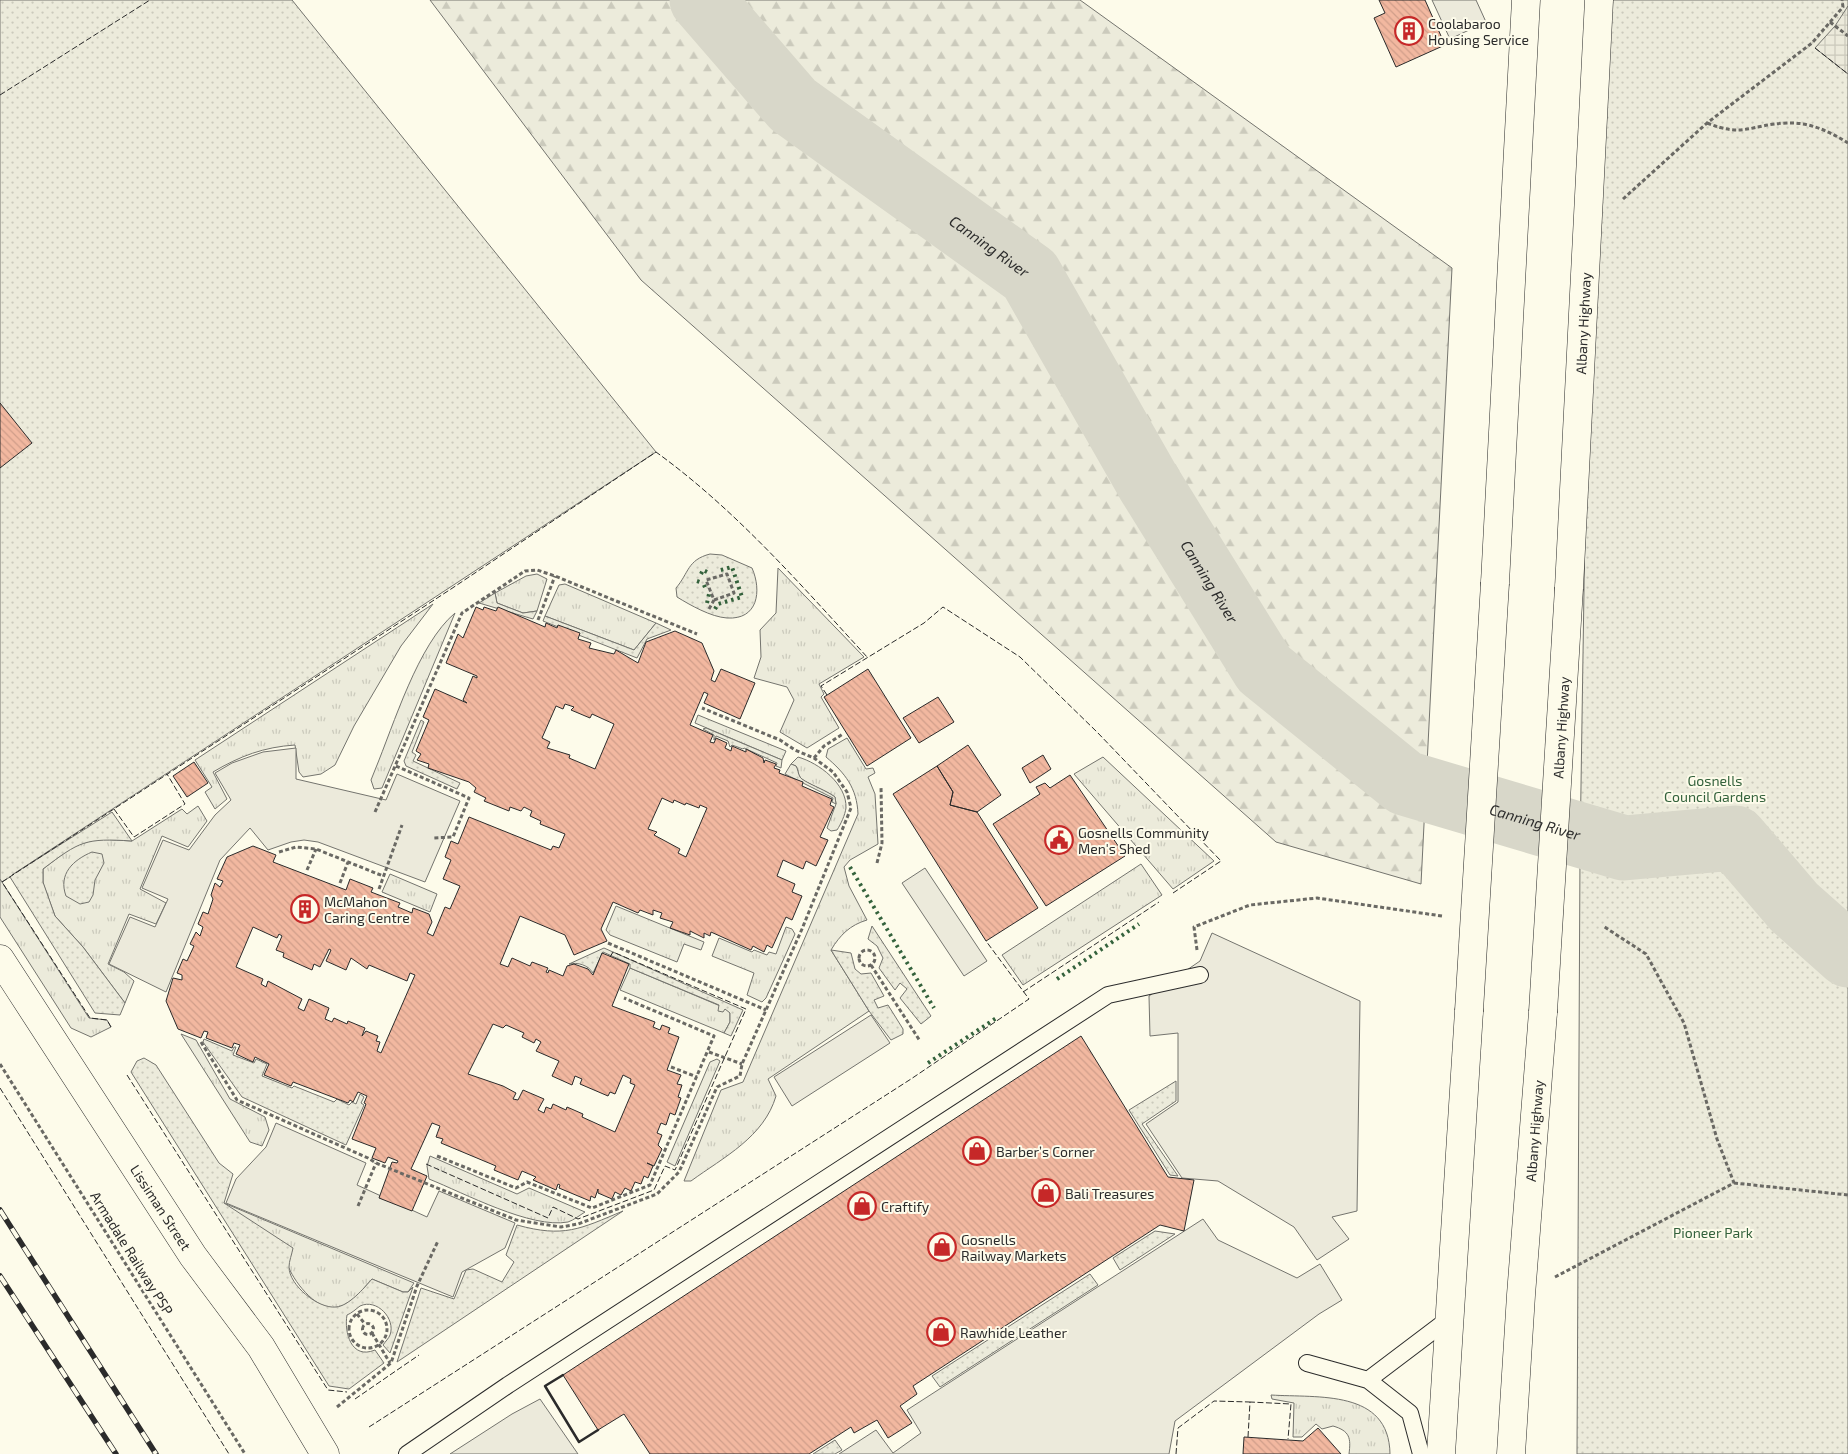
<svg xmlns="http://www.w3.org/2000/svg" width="1848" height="1454" viewBox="0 0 1848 1454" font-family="'Exo 2',sans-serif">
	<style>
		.grass { fill: url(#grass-tufts); stroke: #74746e }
		.forest { fill: url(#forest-firs); stroke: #74746e }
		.park { fill: url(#park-dots); stroke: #74746e }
		.parking { fill: #eceadb; stroke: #74746e }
		.plaza { fill: url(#plaza-grid); stroke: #74746e }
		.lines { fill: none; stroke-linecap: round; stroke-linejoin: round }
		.river { stroke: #d8d7c9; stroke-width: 65 }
		.building { fill: url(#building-back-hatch); stroke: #2b2b2b; fill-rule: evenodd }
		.service-casing { stroke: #2b2b2b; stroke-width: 18 }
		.minor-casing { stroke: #2b2b2b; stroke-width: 29 }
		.trunk-casing { stroke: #2b2b2b; stroke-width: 29 }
		.path { stroke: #6a6964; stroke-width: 3; stroke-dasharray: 4 2.5; stroke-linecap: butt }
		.service { stroke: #fdfbea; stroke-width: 16 }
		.minor { stroke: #fdfbea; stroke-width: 28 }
		.trunk { stroke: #fdfbea; stroke-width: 28 }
		.rail-casing { stroke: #2b2b2b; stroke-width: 5.5 }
		.rail { stroke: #fdfbea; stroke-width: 4; stroke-dasharray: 11; stroke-linecap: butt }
		.trunk-bridge-casing { stroke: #2b2b2b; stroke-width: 29; stroke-linecap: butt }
		.trunk-bridge { stroke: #fdfbea; stroke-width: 28 }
		.hedge { stroke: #34623c; stroke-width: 4; stroke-dasharray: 2.5 4; stroke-linecap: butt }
		.fence { stroke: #2b2b2b; stroke-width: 1; stroke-dasharray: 6 2.5; stroke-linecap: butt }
		.wall { stroke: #2b2b2b; stroke-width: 2.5 }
		.labels { text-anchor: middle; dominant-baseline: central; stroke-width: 4; stroke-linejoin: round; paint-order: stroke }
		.poi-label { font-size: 14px; fill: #2b2b2b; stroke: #fdfbea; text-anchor: start }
		.street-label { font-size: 14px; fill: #2b2b2b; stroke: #fdfbea }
		.park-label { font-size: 14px; fill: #34623c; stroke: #fdfbea }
		.water-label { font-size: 15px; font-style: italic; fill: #2b2b2b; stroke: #fdfbea }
	</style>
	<defs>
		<pattern id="grass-tufts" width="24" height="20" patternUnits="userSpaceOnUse" patternTransform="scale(1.25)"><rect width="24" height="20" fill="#ecebdb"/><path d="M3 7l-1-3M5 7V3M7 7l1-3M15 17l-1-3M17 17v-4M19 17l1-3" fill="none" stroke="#cbcabc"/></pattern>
		<pattern id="forest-firs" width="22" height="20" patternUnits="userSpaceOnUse" patternTransform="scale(1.25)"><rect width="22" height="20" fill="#ecebdb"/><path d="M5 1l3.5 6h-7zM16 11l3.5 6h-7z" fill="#cbcabc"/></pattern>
		<pattern id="park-dots" width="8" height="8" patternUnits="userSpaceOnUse" patternTransform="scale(1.25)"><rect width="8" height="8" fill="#ecebdb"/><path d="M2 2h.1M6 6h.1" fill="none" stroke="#cbcabc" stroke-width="1.8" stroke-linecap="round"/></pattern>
		<pattern id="plaza-grid" width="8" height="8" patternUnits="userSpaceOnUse" patternTransform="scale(1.25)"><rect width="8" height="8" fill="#eceadb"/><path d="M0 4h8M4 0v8" fill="none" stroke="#cbc9bc"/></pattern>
		<pattern id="building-back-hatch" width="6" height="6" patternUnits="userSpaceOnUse" patternTransform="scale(1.25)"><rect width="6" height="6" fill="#f2b8a0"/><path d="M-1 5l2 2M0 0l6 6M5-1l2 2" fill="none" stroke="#d09e8a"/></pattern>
	</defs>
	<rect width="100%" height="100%" fill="#fdfbea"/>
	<path class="grass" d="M778 568 864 657 819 684 824 694 821 697 839 728 807 748 780 732 794 700 787 687 754 678 761 657 760 630 776 613Z
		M537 574 547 579 537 611 523 613 497 603 495 593 526 576Z
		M565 584 656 623 634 650 545 616 559 585Z
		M433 604 401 646 354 726 335 765 321 774 303 777 299 772 295 745C264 747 240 756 213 772L227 799 215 809 205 792 212 787 195 760Z
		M455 613 382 788 374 789 371 780 375 770C394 724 418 644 455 613Z
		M698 715 786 751 782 760 695 723Z
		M847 738 866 769 873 768 875 773 868 777 875 794 878 844 850 860 844 867 849 886 867 920C850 925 840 935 831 950L869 1011 768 1079 776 1096C764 1137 724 1157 691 1181H684L721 1090 743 1082 858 814C857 788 845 773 826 757L828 749Z
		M798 757C819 763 847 784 846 808 845 815 841 824 837 830L831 831 827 828 836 804 835 797C826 790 804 783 800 777 798 774 798 769 796 766L791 764Z
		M1103 757 1214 861 1173 889 1074 774Z
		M198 806 207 821 188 847 162 836 140 889 166 903 156 924 129 914 108 964 124 972 134 981 125 1003 83 947 55 916 43 883V869L73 846 98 839 132 841 182 809 187 814Z
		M1141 864 1162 895 1023 985 1002 955Z
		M390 874 437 894 430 912 382 892Z
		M0 879 89 1018 107 1020 111 1027 91 1037 71 1028 0 917Z
		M616 906 704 942 701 950 684 944 677 962 610 935 606 930Z
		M786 927 792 929 795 934 766 998 762 1002 747 995 754 973 712 956 719 938 752 952 754 950 767 955 769 952 776 954Z
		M630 968 725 1008 730 1013V1022L724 1033 620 990Z
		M181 1034 196 1040 230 1099 265 1117 269 1130 262 1146 250 1142Z
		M717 1059 720 1061 675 1166 667 1162 710 1062Z
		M430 1156 517 1194 529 1188 585 1212C580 1215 574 1220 568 1222 531 1229 464 1193 429 1179L427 1166Z
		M224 1203 414 1283 408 1292H403L372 1279C362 1290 353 1302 339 1307 319 1314 295 1283 289 1268Z
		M1271 1395C1318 1398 1389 1389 1390 1454H1349C1351 1438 1350 1431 1333 1426L1322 1429 1316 1424 1302 1437H1293L1294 1403 1272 1399Z"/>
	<path class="forest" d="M430 0H1080L1452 268 1421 884 1276 842 641 280Z"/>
	<path class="park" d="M0 0H292L656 452 12 875 112 812 132 841C85 838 80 841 43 869V882L55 916 83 947 125 1003 120 1015 95 1013 10 877 2 882 0 879Z
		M1593 0H1848V1454H1577L1580 852Z
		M710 554 722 555 752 568C762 591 758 620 727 618 711 617 690 605 677 597L676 588C689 573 687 560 710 554Z
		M495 593 497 603 523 613 537 611 533 619 479 603Z
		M545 616 634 650 656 623 671 630 647 639 637 658 543 621Z
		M421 720 424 722 412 752 416 755 413 761 460 783 457 789 406 766 404 761Z
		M706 728 782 760 781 768 776 766 777 763 744 748 743 749 732 745 730 747 728 741 716 736 714 740V735L703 729Z
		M791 764 796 766C798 769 798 774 800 777 803 782 826 790 835 797L836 804 832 802 833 798 785 774Z
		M92 852 102 854 104 863 95 880 93 895 89 902 80 904 66 896C58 874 73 860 92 852Z
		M872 926 931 1016 921 1024 900 998 907 989 900 983 895 990 879 968 883 958 877 946 868 939Z
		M604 948 743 1010 731 1036 724 1033 730 1022V1013L725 1009 723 1012 718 1011 719 1005 630 968V964L603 952 593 973C588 965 578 962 569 964Z
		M831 950 851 953 855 969 861 974 871 973 884 996 874 1000 878 1008 888 1005 903 1029V1034L891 1040 869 1011Z
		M204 1039 232 1051 234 1047H236L233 1055 254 1063 256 1059 267 1064 262 1076 292 1088 294 1086 334 1102 337 1099 349 1105 352 1102 356 1104 360 1094 364 1097 361 1103 364 1105 346 1145 242 1097 203 1042Z
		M144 1058 156 1065 219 1163 233 1174 224 1203 293 1248C292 1254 289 1261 289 1267 289 1285 318 1309 336 1307 349 1306 364 1288 372 1279L403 1292H408L413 1287 390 1353 383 1345C385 1342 389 1338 390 1335 396 1319 377 1298 360 1306 356 1309 352 1313 347 1315 344 1332 351 1360 375 1350L384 1363 349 1389 329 1386 131 1072 137 1061Z
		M1176 1081V1101L1142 1124 1178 1176 1170 1175 1129 1110Z
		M623 1211 397 1362 421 1288 454 1299 466 1270 473 1269 502 1282 514 1262 506 1255 517 1225C564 1238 580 1229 623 1211Z
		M1155 1231 1175 1234 1120 1270 1113 1258Z
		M1090 1274 1098 1285 940 1387 932 1376Z
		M835 1440 842 1450 835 1454H813Z"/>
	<path class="parking" d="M1432 0H1476L1486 22 1450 39Z
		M296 748V779L386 800 397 774 460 801 425 882 318 842 304 840 291 842 268 850 250 828 220 860 166 992 109 964 130 917 155 927 168 899 142 888 163 840 189 850 215 815 231 800 215 773 232 763 263 752Z
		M925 868 987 961 964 976 902 883Z
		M1212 933 1360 1001 1357 1211 1332 1217 1349 1239 1317 1260 1294 1227 1218 1181 1182 1178 1146 1124 1178 1102V1033L1150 1036 1149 996 1200 961Z
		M871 1015 890 1043 792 1106 774 1077Z
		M276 1123 366 1163 357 1185 427 1217 439 1191 515 1223 505 1248 462 1272 453 1297 226 1203 236 1179 266 1147Z
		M1203 1219 1218 1240 1297 1278 1320 1264 1342 1300 1319 1314 1175 1421 1169 1454H839L876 1430 893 1453 921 1433 907 1410Z
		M540 1399 578 1454H450L512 1414Z"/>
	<path class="plaza" d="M1848 6V74L1815 48 1835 26Z"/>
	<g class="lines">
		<path class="river" id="s1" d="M702 0 793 105 1030 275 1148 482 1264 669 1405 783 1624 848 1735 838 1794 907 1848 955"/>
	</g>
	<path class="building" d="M1379 0H1425L1445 45 1396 67 1374 18 1385 13Z
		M0 403 32 443 0 468Z
		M476 607 483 610 484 607 496 611 498 607 545 627 546 623 557 628 558 625 580 633 578 639 591 643 589 648 614 654 616 650 638 663 646 642 675 631 702 643 714 671 711 680 715 682 721 669 755 683 740 719 704 703 708 694 704 692 690 725 713 735 710 742 714 743 716 738 727 743 725 748 731 751 732 746 746 752V749L763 758 764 763 765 760 776 764 774 768 780 770 779 773 803 782 802 786 832 799 830 805 834 807 820 837 828 840 816 866 806 861 803 869 783 860 777 876 795 884 792 892 802 896 792 920 786 917 772 948 767 945 764 952 753 946 751 950 711 932 710 936 704 933V938L690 931V935L670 928 673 922 660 918 662 913 653 910V915L640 910 638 913 613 902 601 929 607 941 574 955 565 935 520 916 500 964 508 967 512 958 530 966 532 962 548 968 546 972 548 973 549 970 563 976 567 966 574 964 588 969 593 975 602 953 629 964 612 1006 655 1022 653 1027 660 1030 662 1025 670 1028 668 1033 679 1037 667 1070 681 1075 677 1084 682 1085 678 1097 681 1098 675 1115 670 1113 666 1125 661 1123 657 1133 662 1135 658 1145 662 1149 654 1166 647 1163 653 1166 648 1178 644 1176 641 1184 635 1182 631 1191 625 1188 621 1195 615 1192 612 1199 598 1193V1189L595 1198 591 1196 590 1201 559 1188 560 1185 558 1184 556 1190 533 1180 536 1177 522 1171 518 1180 494 1170 496 1166 441 1143 443 1139 436 1137 440 1126 432 1123 411 1169 427 1176 412 1211 379 1198 392 1162 397 1163 398 1161 388 1157 385 1163 372 1158 376 1148 352 1139 366 1104 364 1103 367 1096 358 1092 353 1102 350 1100 348 1103 293 1082 291 1086 264 1075 269 1064 255 1057 253 1062 236 1054 240 1045 234 1043 232 1048 206 1038 208 1032 204 1031 201 1038 178 1029 166 1001 173 978 182 980V975L177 973 183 959 187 961 194 946 190 944 196 932 200 936 203 927 198 924 203 912 208 914 213 899 211 895 215 883 220 887 223 881 217 879 227 857 253 846 276 855 273 862 346 890 350 879 373 888 371 892 400 903 398 907 412 913 413 908 429 914 432 922 427 933 433 936 445 907 450 909 460 886 443 879 451 860 445 857 451 841 458 844 469 817 551 850 553 846 559 848 565 834 540 824 541 821 530 816 532 811 524 807 521 811 510 807 509 811 484 801 486 798 474 792 476 788 469 782 428 768 429 764 417 760 421 754 416 751 429 720 423 717 435 689 467 703 463 700 473 676 477 678V676L446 663 458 634 463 638ZM565 704 574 707 571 710 590 718 592 714 614 724 595 769 569 758 570 755 547 748 550 742 542 738 556 706 563 709ZM662 798 673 803 674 800 685 805 686 803 699 808 700 805 707 808 686 857 678 853 680 849 654 835 657 832 648 829ZM253 927 277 938 279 934 282 936 276 950 284 953 283 957 312 970 314 964 320 967 329 949 331 950 326 961 346 970 351 958 367 969 369 965 407 981 410 973 415 975 381 1053 377 1051 380 1042 376 1041 378 1036 366 1031 362 1036 365 1028 348 1021 347 1024 334 1018 332 1022 325 1019 329 1008 309 999 304 1011 298 1008 302 999 268 981 266 987 261 984 263 979 236 967ZM493 1024 503 1028 506 1025 524 1033 522 1037 534 1043 536 1039 541 1042 536 1051 559 1061 552 1076 572 1085 575 1076 582 1079 580 1084 608 1096 610 1092 615 1094 623 1075 631 1079 630 1083 635 1085 615 1132 582 1117 583 1114 567 1107 566 1110 553 1104 551 1109 546 1107 544 1113 538 1110 544 1099 523 1090 518 1100 513 1099 516 1093 503 1086 468 1074Z
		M868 669 911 738 867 766 824 697Z
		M938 697 954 722 919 743 903 718Z
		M968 745 1001 795 977 812 950 805 953 792 937 766Z
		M1043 755 1051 769 1030 783 1022 768Z
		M194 762 208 783 187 797 173 776Z
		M937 766 953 792 950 805 977 812 1038 908 986 941 893 794Z
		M1070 775 1125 856 1046 906 993 824 1040 794 1036 787 1045 783 1050 788Z
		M1081 1036 1168 1177 1194 1180 1184 1231 1160 1225 913 1386 917 1394 900 1406 912 1423 888 1438 877 1420 854 1433 851 1427 809 1454H650L624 1414 598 1430 563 1375Z
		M1318 1428 1341 1454H1243L1244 1437 1303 1441Z"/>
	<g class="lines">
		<defs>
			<path id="service" d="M1307 1363 1368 1380 1410 1413 1421 1454
				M1368 1380 1450 1318
				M407 1454 508 1385 1108 995 1200 975"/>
			<g id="minor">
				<path id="s2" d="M0 959 193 1256 261 1347 325 1454"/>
			</g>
			<g id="trunk">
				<path d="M1495 583 1526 0"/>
				<path id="s3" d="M1569 588 1599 0"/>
				<path d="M1441 1454 1469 1011"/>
				<path id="s4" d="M1511 1454 1521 1295 1543 1012"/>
			</g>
		</defs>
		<use href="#service" class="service-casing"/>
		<use href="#minor" class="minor-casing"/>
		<use href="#trunk" class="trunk-casing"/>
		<path class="path" d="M1830 22 1848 36
			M1707 123C1744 138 1752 124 1787 123 1809 122 1829 131 1848 143
			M1623 199 1707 123 1812 43 1843 7 1842 0
			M709 609 714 600 706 580 727 574 734 593 714 600
			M538 620 555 576
			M814 758 824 746 843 734
			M396 766 469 798 453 837 433 838
			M375 812 462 613 525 571 537 570 555 576 697 634
			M279 852 296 847 316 849 383 876
			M877 863 882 843 881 786
			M307 870 316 849
			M340 883 348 862
			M379 889 402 825
			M608 943 766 1010
			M859 958a8 8 0 1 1 16 0a8 8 0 1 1-16 0Z
			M1197 950 1194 927 1250 905 1317 898 1442 916
			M871 965 920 1041
			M201 1042 237 1100 368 1158 376 1163 516 1220 561 1227 578 1224 657 1194 679 1172 717 1087 740 1076 742 1064 802 929 851 808 847 792 833 772 814 758 795 750 780 740 702 708
			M709 1052 742 1064
			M0 1064 245 1454
			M671 1067 697 1077
			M437 1156 516 1188 527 1182 592 1208 650 1185 714 1036 624 998
			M1734 1183 1848 1195
			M358 1206 376 1163
			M1555 1277 1734 1183 1717 1139 1684 1023 1646 954 1603 926
			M349 1329a19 19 0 1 1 38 0a19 19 0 1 1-38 0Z
			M357 1314 365 1324
			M362.5 1329a5.5 5.5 0 1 1 11 0a5.5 5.5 0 1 1-11 0Z
			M372 1333 390 1363
			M337 1407 391 1363 417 1286 438 1241"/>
		<use href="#service" class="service"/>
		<use href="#minor" class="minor"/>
		<use href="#trunk" class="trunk"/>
		<defs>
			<path id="rail" d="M0 1210 156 1454
				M0 1276 116 1454"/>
		</defs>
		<use href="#rail" class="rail-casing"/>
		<use href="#rail" class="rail"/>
		<defs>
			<g id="trunk-bridge">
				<path d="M1469 1011 1495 583"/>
				<path id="s5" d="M1543 1012 1569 588"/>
			</g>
		</defs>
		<use href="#trunk-bridge" class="trunk-bridge-casing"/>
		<use href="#trunk-bridge" class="trunk-bridge"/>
		<path class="hedge" d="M701 574 703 570 707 572
			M697 581 700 582
			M704 585 706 590
			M707 603 709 594
			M715 609 718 604 742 597 732 567 717 571
			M850 867 934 1008
			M1057 979 1139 924
			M928 1063 998 1017"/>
		<path class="fence" d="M1815 48 1848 74
			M0 95 150 0
			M827 695 821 686 924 623 943 607 1020 657 1097 732 1221 861 1173 893
			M114 809 134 837 185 804 167 774
			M1023 992 1159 902
			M111 1027 107 1020 90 1018 2 882 451 589 656 452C736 510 801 585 868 658
			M127 1075 328 1390 347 1392
			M0 1088 229 1454
			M426 1164 548 1218 553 1207 578 1219 654 1190 665 1166 675 1170 746 1009 613 952 610 957
			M355 1399 419 1355
			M369 1427 911 1079 1029 999 986 941
			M1248 1437 1250 1402 1291 1404 1288 1439
			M1176 1454 1178 1428 1214 1401 1250 1402"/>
		<path class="wall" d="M563 1375 545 1386 579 1442 598 1430"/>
	</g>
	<defs>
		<symbol id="building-ring" viewBox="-11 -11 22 22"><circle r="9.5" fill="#fdfbea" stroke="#c62828" stroke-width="1.5"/><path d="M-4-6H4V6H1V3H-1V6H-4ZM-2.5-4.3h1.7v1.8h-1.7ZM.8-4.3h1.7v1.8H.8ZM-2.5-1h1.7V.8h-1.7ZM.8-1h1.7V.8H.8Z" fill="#c62828"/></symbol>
		<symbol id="civic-ring" viewBox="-11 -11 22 22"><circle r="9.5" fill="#fdfbea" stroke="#c62828" stroke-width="1.5"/><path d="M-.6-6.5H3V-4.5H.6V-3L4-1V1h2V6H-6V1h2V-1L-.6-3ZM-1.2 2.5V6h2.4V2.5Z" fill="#c62828"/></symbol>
		<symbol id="shop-ring" viewBox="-11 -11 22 22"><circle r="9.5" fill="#fdfbea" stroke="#c62828" stroke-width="1.5"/><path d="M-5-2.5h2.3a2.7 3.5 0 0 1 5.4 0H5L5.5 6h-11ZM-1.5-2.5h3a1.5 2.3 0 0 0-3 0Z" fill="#c62828"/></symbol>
	</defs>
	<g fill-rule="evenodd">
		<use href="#building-ring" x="1393" y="15" width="32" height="32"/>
		<use href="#civic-ring" x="1043" y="824" width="32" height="32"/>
		<use href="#building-ring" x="289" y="893" width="32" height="32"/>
		<use href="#shop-ring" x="961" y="1135" width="32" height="32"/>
		<use href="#shop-ring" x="1030" y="1177" width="32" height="32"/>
		<use href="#shop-ring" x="846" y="1190" width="32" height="32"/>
		<use href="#shop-ring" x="926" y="1231" width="32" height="32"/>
		<use href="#shop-ring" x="925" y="1316" width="32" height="32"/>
	</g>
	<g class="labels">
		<g class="poi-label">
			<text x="1428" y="23">Coolabaroo<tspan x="1428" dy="16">Housing Service</tspan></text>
			<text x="1078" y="832">Gosnells Community<tspan x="1078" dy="16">Men's Shed</tspan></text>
			<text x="324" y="901">McMahon<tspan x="324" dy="16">Caring Centre</tspan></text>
			<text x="996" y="1151">Barber’s Corner</text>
			<text x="1065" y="1193">Bali Treasures</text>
			<text x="881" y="1206">Craftify</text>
			<text x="961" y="1239">Gosnells<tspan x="961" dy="16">Railway Markets</tspan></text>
			<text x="960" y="1332">Rawhide Leather</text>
		</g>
		<g class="street-label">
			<text stroke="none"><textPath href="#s3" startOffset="265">Albany Highway</textPath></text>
			<text stroke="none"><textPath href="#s5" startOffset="285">Albany Highway</textPath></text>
			<text stroke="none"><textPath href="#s4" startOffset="324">Albany Highway</textPath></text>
			<text stroke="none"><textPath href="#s2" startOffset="296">Lissiman Street</textPath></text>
			<text transform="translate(132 1253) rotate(58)">Armadale Railway PSP</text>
		</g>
		<g class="park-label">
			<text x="1715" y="780">Gosnells<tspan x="1715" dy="16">Council Gardens</tspan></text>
			<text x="1713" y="1232">Pioneer Park</text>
		</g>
		<g class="water-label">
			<text stroke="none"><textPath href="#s1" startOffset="381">Canning River</textPath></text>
			<text stroke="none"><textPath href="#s1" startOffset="786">Canning River</textPath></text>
			<text stroke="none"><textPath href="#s1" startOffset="1206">Canning River</textPath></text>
		</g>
	</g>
</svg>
